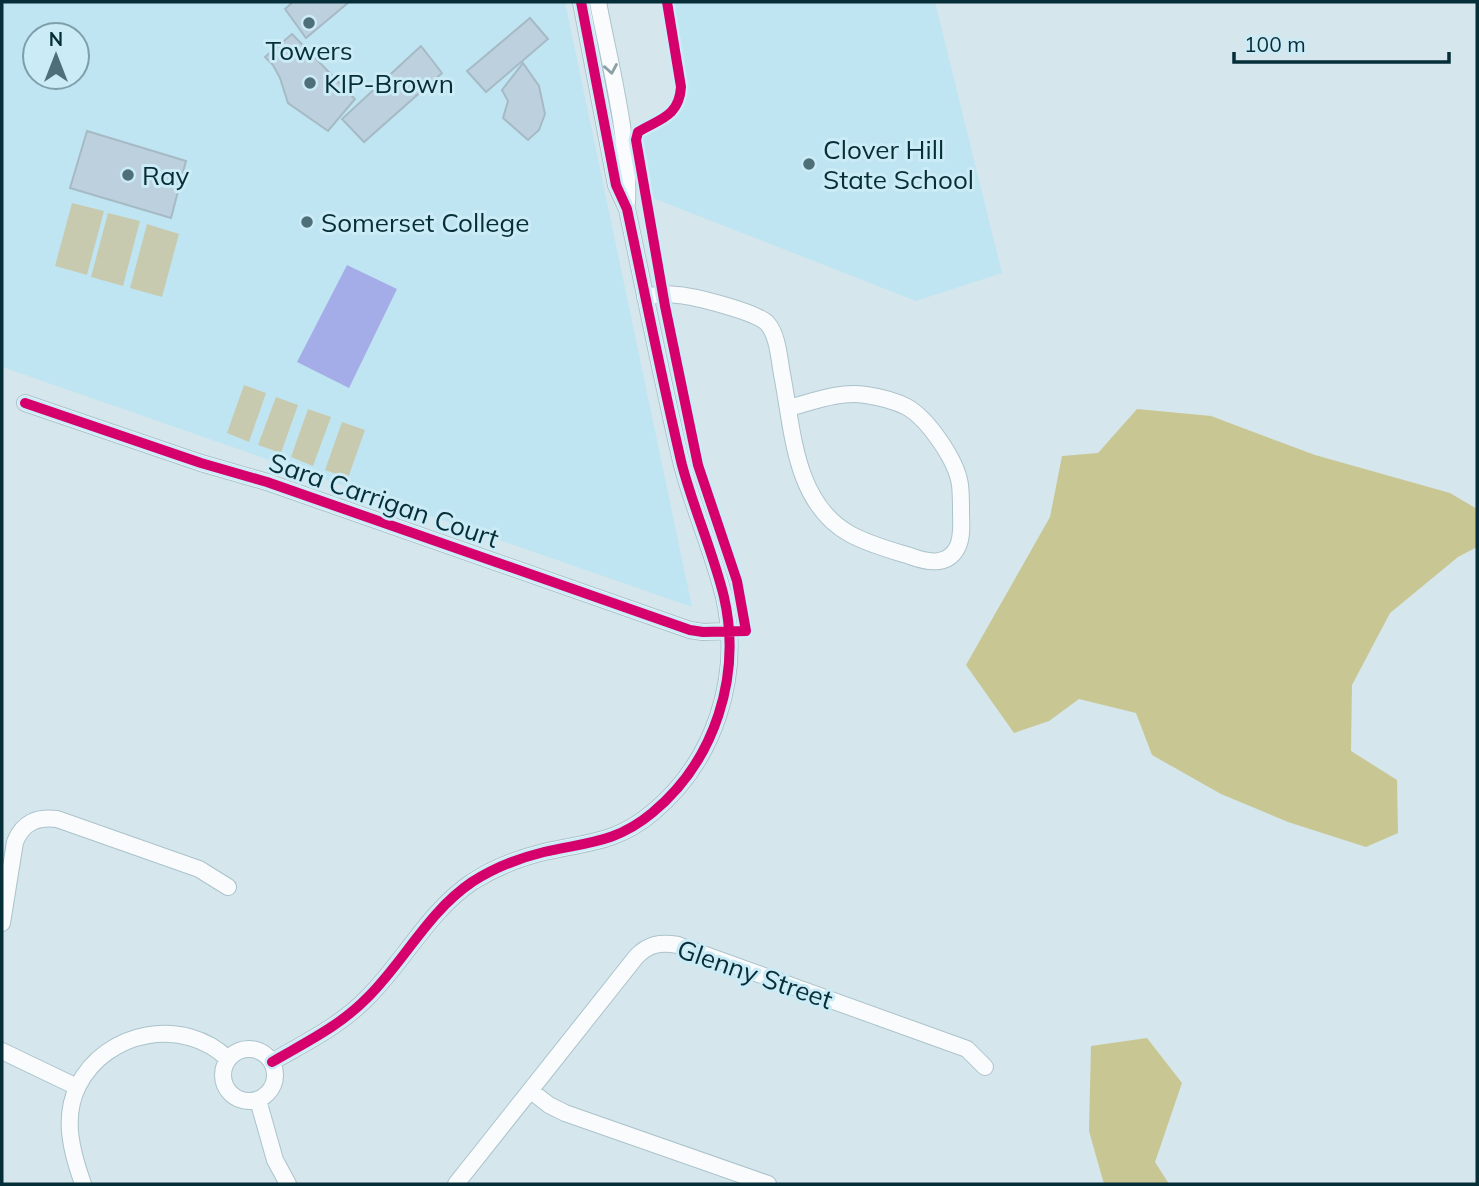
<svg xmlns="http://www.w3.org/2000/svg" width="1479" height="1186" viewBox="0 0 1479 1186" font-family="Mulish,sans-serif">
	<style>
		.built { fill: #c0e5f2; fill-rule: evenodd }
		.green { fill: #c7caaf }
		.forest { fill: #c8c793 }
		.water { fill: #a5ade8 }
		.building { fill: #bcd1dd; stroke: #a6bac5; stroke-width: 2 }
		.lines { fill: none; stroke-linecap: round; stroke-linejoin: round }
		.minor-casing { stroke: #abc3cc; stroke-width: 18 }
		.minor { stroke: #f9fbfc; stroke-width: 16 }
		.cycleway-casing { stroke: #cbebf6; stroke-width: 15 }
		.cycleway { stroke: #d6006c; stroke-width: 10 }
		.oneway { stroke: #8c9fa4 }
		.poi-dot { fill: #4e6e78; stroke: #cbebf6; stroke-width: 2.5 }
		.labels { text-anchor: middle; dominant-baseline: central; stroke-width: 6; stroke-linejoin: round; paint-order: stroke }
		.poi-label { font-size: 26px; fill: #062e39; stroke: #cbebf6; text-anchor: start }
		.street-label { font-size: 26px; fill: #062e39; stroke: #cbebf6 }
	</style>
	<rect width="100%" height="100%" fill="#d5e6ec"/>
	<path class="built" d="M2 2H565L692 607 2 367ZM35 35H77V77H35Z
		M670 2H935L1002 273 916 301 645 195 638 134 670 118 685 96Z"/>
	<path class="green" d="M72 203 104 211 87 275 55 266Z
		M108 213 140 221 123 286 91 277Z
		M147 224 179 234 162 297 130 288Z
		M244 385 266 393 249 442 227 433Z
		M276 397 298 405 281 453 258 445Z
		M308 409 331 417 313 466 291 457Z
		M342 422 365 430 348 478 325 470Z"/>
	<path class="forest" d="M1137 409 1211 416 1315 455 1450 493 1477 509V547L1458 557 1390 613 1352 685 1351 751 1397 780 1398 833 1366 847 1288 822 1221 794 1152 755 1136 713 1079 699 1049 721 1014 733 966 665 1050 517 1062 456 1098 453Z
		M1147 1038 1182 1083 1155 1162 1169 1184H1104L1089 1131 1091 1046Z"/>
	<path class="water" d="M347 265 397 289 349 388 297 362Z"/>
	<path class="building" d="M293 2H349L306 38 285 9Z
		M530 18 548 39 486 92 467 71Z
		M292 34 355 99 328 131 288 103 280 78 273 65 265 57Z
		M421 46 442 73 364 142 342 119Z
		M523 63 539 86 545 114 539 130 528 140 503 118 508 101 502 90Z
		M87 131 186 161 171 218 70 188Z"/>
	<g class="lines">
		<defs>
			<path id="minor" d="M598 2C610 65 630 139 627 203
				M645 297C656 295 666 293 677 295 694 296 756 312 767 323 778 335 779 358 782 374 793 430 794 503 850 534 868 544 890 550 910 556 926 562 947 567 957 548 963 537 961 522 961 511 961 502 961 493 960 485 957 461 928 419 907 407 895 401 880 397 866 395 839 391 815 401 789 408
				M25 403 201 463 267 482 690 630 703 632 729 631
				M2 923 15 842C23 822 37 817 57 819L199 869 228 887
				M223 1075a26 26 0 1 1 52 0a26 26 0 1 1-52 0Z
				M2 1051 77 1087
				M272 1062C306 1042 340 1026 368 997 405 960 428 912 472 882 494 868 519 858 544 852 587 842 616 843 652 813 715 761 742 676 724 597 713 552 694 510 682 465 662 380 645 294 627 209L616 185 581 2
				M531 1091 549 1105 565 1113 768 1184
				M258 1100 275 1160 288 1184
				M83 1184C72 1153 62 1118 78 1086 106 1030 184 1016 228 1059
				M456 1184 636 957C648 944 660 942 678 945L967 1049 985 1067"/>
		</defs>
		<use href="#minor" class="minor-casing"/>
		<use href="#minor" class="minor"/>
		<defs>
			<path id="cycleway" d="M25 403 201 463 267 482 690 630 703 632 746 631 737 581 698 465 665 306 636 140 638 132C659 119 679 117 681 87L667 2
				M272 1062C306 1042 340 1026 368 997 405 960 428 912 472 882 494 868 519 858 544 852 587 842 616 843 652 813 715 761 742 676 724 597 713 552 694 510 682 465 662 380 645 294 627 209L616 185 581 2"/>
		</defs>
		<use href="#cycleway" class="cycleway-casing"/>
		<use href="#cycleway" class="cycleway"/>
	</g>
	<defs><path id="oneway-chevron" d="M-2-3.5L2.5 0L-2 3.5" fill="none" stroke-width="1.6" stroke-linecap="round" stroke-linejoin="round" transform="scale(1.75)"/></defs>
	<use class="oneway" href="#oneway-chevron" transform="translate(611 69) rotate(80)"/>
	<g class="poi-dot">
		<circle cx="309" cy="23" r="7"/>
		<circle cx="310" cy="83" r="7"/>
		<circle cx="809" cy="164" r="7"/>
		<circle cx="128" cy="175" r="7"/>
		<circle cx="307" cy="222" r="7"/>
	</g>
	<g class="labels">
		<g class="poi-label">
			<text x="309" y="50" text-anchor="middle">Towers</text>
			<text x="324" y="83">KIP-Brown</text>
			<text x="823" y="149">Clover Hill<tspan x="823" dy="30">State School</tspan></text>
			<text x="142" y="175">Ray</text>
			<text x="321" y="222">Somerset College</text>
		</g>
		<g class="street-label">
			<text transform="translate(384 500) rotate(19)">Sara Carrigan Court</text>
			<text transform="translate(755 974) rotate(19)">Glenny Street</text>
		</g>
	</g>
	<rect width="1479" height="1186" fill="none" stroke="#062e39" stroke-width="7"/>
	<g transform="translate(56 56)"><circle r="33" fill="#cbebf6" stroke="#7c9faa" stroke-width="2"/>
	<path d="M0-5L12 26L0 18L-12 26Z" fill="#4e6e78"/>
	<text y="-10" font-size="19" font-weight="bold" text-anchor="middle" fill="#062e39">N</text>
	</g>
	<path d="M1234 52v10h215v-10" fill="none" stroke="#062e39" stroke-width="3.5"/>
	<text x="1244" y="52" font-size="21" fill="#062e39" stroke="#cbebf6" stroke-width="5" paint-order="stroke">100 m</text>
</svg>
